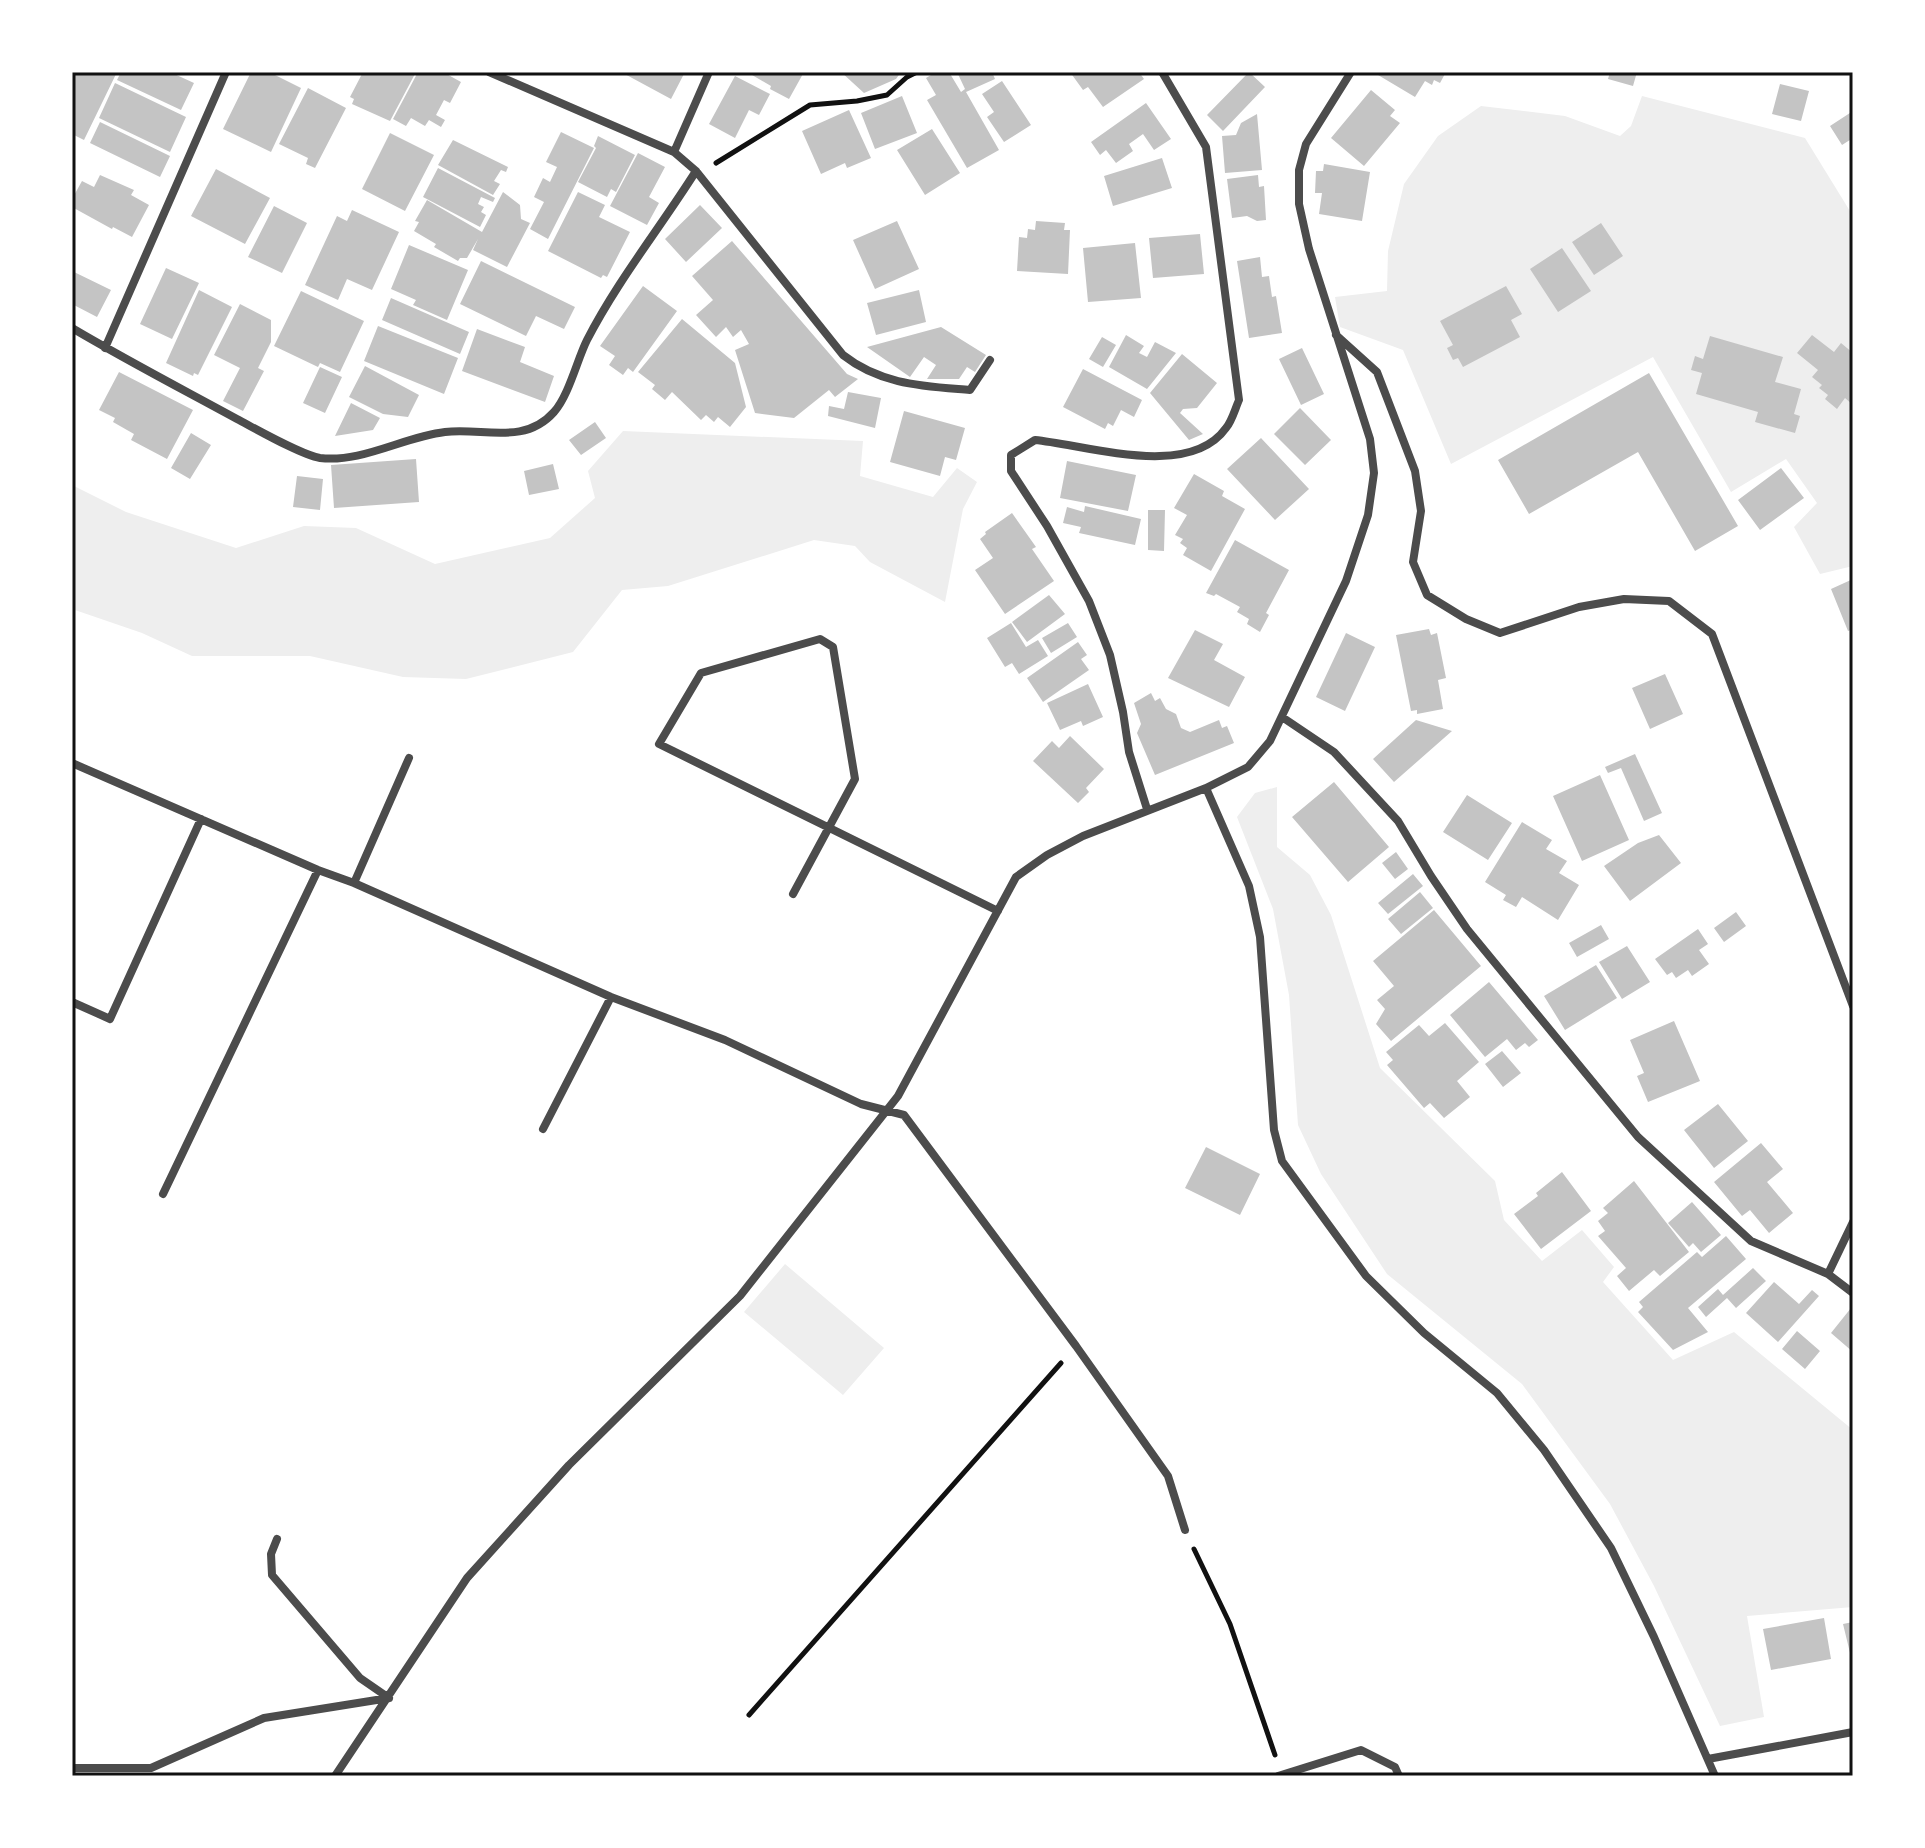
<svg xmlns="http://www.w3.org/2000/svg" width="1925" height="1848" viewBox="0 0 1925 1848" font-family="'Titillium Web',sans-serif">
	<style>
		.green { fill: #eee }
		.building { fill: #c4c4c4 }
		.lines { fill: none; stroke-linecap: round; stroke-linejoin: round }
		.path { stroke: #111; stroke-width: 5 }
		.minor { stroke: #4c4c4c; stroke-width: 8 }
		.neatline { fill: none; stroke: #111; stroke-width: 3 }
	</style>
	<rect width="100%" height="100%" fill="#fff"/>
	<path class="green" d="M1642 96 1805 138 1853 216V566L1820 574 1794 527 1817 503 1786 459 1731 492 1653 357 1451 464 1403 350 1340 327 1335 297 1387 291 1388 251 1404 184 1438 136 1481 106 1565 116 1620 136 1631 126Z
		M623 431 863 441 860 476 933 497 957 468 977 482 963 509 945 602 870 562 855 546 814 540 668 586 622 590 573 652 466 679 403 677 310 656H192L142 633 72 609V485L126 512 236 548 304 526 356 528 435 564 550 538 595 498 588 471Z
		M1277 787V847L1310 875 1331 915 1380 1068 1495 1181 1504 1220 1542 1261 1582 1230 1614 1267 1603 1282 1673 1360 1734 1332 1853 1430V1607L1747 1616 1764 1717 1720 1726 1654 1586 1610 1504 1522 1384 1387 1274 1321 1174 1298 1125 1289 995 1273 909 1237 817 1255 793Z
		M785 1264 884 1348 843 1395 744 1312Z"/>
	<path class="building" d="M72 72H117L84 140 72 134Z
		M121 72H170L194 83 181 110 117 80Z
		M251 72H269L301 88 271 152 223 129Z
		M363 72H416L390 121 352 104 354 99 350 97Z
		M418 72H443L461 82 450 103 444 100 436 115 445 120 441 127 429 120 425 126 411 118 406 126 393 119Z
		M621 72H685L671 99Z
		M747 72H804L789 99 770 89 771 86Z
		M841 72H901L896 79 864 93Z
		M936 72H949L961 92 965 89 957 72H992L995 79 966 92 999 150 967 168 927 100 936 95 926 78Z
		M1070 72H1139L1144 79 1103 107 1088 87 1083 90Z
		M1249 72 1265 87 1223 131 1207 115Z
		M1373 72H1446L1440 83 1434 80 1432 85 1425 81 1415 97Z
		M1610 72H1637L1633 86 1608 79Z
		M735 76 770 94 759 115 749 110 735 138 709 124Z
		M1002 81 1031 125 1004 142 987 117 994 112 982 94Z
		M115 83 186 117 170 152 99 118Z
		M1780 84 1809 91 1801 121 1772 114Z
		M308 88 346 108 315 168 306 164 308 158 279 144Z
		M1371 90 1395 110 1390 116 1400 123 1364 166 1331 138Z
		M902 96 917 133 875 149 861 113Z
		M1146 103 1171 139 1154 150 1143 134 1129 144 1133 151 1116 163 1106 150 1100 155 1091 142Z
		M849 110 871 158 847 168 845 163 821 174 802 131Z
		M1853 111V138L1842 145 1830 126Z
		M1257 114 1262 170 1225 173 1222 136 1236 135 1241 123Z
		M100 122 170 156 160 177 90 143Z
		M932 129 960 173 925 195 897 150Z
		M561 132 594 148 548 239 530 229 544 202 534 197 543 178 550 182 557 167 546 162Z
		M390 133 434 155 405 211 362 189Z
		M598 136 635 155 616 192 611 189 607 197 578 182 596 148 594 146Z
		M453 140 508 167 506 172 501 170 494 181 500 184 493 195 438 165Z
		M638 153 665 167 649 197 659 203 647 225 610 206Z
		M1162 158 1172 188 1113 206 1104 176Z
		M1324 164 1370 172 1362 221 1319 214 1322 193H1315L1316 171H1323Z
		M438 168 495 198 493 202 481 197 478 204 484 207 481 212 486 215 480 227 423 197Z
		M216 169 270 198 245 244 191 216Z
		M100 175 134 190 131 195 149 205 132 237 113 227 112 229 72 207V199L82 181 94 187Z
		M1258 175 1259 187 1264 186 1266 220 1257 221 1247 216 1232 218 1227 179Z
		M503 192 520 205 521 219 530 223 507 267 473 250 478 239 467 258H460L458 261 434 247 436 244 414 231 419 222 415 221 427 200 482 232Z
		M578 192 605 205 599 217 630 232 607 277 603 275 601 278 548 251Z
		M700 205 722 228 686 262 665 239Z
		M274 206 307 223 282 273 248 257Z
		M352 210 399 232 372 290 347 279 338 300 305 285 337 216 347 221Z
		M897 221 919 269 875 289 853 240Z
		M1036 221 1065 223 1064 230H1070L1068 274 1017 271 1019 237 1027 238 1028 229 1035 230Z
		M1601 223 1623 256 1594 275 1572 242Z
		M1200 234 1204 274 1153 278 1149 238Z
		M732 241 847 374 858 379 835 397 829 390 794 418 755 413 735 350 749 344 741 330 733 337 726 327 716 337 696 315 713 300 692 276Z
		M1135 243 1141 298 1088 302 1083 248Z
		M409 245 468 270 447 320 413 305 416 300 391 289Z
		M1562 248 1591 291 1558 312 1530 269Z
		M1260 257 1262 277 1269 276 1272 297 1276 296 1282 333 1249 338 1237 261Z
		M481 261 575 307 564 329 536 316 526 336 460 304Z
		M166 268 199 283 172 339 140 324Z
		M72 271 111 290 97 317 72 304Z
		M643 286 677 311 633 372 628 368 623 375 609 365 615 356 600 346Z
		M1506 286 1522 314 1511 320 1520 337 1463 367 1458 358 1453 360 1447 348 1453 345 1440 321Z
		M199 290 232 307 198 375 194 373 193 376 166 363Z
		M919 290 926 322 876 335 867 303Z
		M301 291 364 321 340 372 320 363 318 367 274 346Z
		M391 298 469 332 460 354 382 320Z
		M240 304 271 320V342L258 368 264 371 243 411 223 401 240 368 214 355Z
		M682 319 735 363 746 407 730 427 718 417 714 422 706 415 701 420 672 392 665 400 652 389 655 385 638 372Z
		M378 326 458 358 444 394 364 361Z
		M941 327 986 355 975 372 967 367 959 379H927L936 365 924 357 910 377 867 347Z
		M477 329 525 347 520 362 554 376 545 402 462 371Z
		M1126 335 1144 346 1139 353 1147 357 1155 342 1176 353 1147 389 1109 367Z
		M1812 335 1834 352 1841 343 1853 353V405L1845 398 1837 409 1825 399 1828 395 1819 388 1822 385 1812 377 1818 370 1797 353Z
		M1710 336 1783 357 1775 382 1801 389 1794 414 1800 416 1795 433 1755 422 1758 412 1696 394 1702 373 1691 370 1695 356 1703 359Z
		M1102 337 1116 345 1103 367 1089 359Z
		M1302 348 1324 394 1301 405 1279 359Z
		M1182 354 1217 383 1197 408 1183 409 1180 413 1203 434 1189 440 1150 393Z
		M365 366 419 395 408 417 383 414 349 397Z
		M320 367 342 377 325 413 303 403Z
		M1083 369 1142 400 1134 417 1121 410 1113 426 1108 423 1105 429 1063 407Z
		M119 372 193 410 167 459 131 440 134 434 113 422 115 418 99 410Z
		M1649 373 1738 526 1695 551 1638 452 1529 514 1498 460Z
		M848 392 881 398 875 428 828 416 829 406 844 409Z
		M351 403 380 418 373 430 335 436Z
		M1300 408 1331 440 1305 465 1274 434Z
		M904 411 965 428 956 460 945 457 940 476 890 462Z
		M595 422 606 438 581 455 569 440Z
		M191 433 211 445 190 479 171 468Z
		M1261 438 1309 489 1275 520 1227 469Z
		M416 459 419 502 334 508 331 465Z
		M1067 461 1136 475 1128 511 1060 498Z
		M553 464 559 489 529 495 524 471Z
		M1781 468 1804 498 1760 530 1738 500Z
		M1194 474 1224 491 1222 496 1245 509 1211 571 1183 555 1187 548 1180 543 1183 539 1175 535 1187 515 1174 508Z
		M297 476 323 479 320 510 293 507Z
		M1085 506 1141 519 1135 545 1079 533 1081 527 1063 523 1067 507 1084 512Z
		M1148 510H1165L1164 551 1148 550Z
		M1012 513 1036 547 1032 549 1054 581 1005 614 975 570 993 558 980 539 986 534 985 532Z
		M1235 540 1289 570 1266 613 1269 615 1260 632 1247 624 1249 619 1237 612 1240 607 1216 594 1214 596 1206 593Z
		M1853 579V629L1848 631 1831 589Z
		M1049 595 1065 614 1027 642 1012 622Z
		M1011 623 1026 647 1038 640 1048 656 1019 674 1012 663 1005 667 987 638Z
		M1068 623 1077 637 1051 653 1042 638Z
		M1429 629 1431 635 1437 633 1446 678 1438 680 1443 709 1417 714V710L1411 711 1396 635Z
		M1195 630 1223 644 1214 660 1245 677 1229 707 1168 678Z
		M1346 633 1375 647 1345 711 1316 697Z
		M1078 642 1087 655 1081 659 1089 670 1043 702 1027 678Z
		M1665 674 1683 714 1650 729 1632 688Z
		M1088 684 1103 717 1083 726 1081 721 1060 730 1047 703Z
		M1151 693 1155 701 1160 698 1166 709 1176 714 1181 728 1190 732 1219 720 1222 728 1227 726 1234 743 1155 775 1137 733 1141 724 1134 703Z
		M1416 720 1452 731 1394 782 1373 759Z
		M1070 736 1104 769 1086 788 1089 792 1078 803 1033 761 1052 741 1059 748Z
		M1635 754 1662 813 1644 821 1621 768 1608 773 1605 767Z
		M1600 775 1629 840 1582 861 1553 796Z
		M1334 782 1389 847 1348 882 1292 817Z
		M1467 795 1512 823 1488 860 1443 832Z
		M1522 822 1552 840 1546 849 1567 861 1559 873 1579 885 1558 920 1522 897 1516 907 1503 900 1506 895 1485 882Z
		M1659 835 1681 863 1630 901 1604 866 1638 843Z
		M1396 852 1408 869 1395 879 1382 863Z
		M1413 874 1423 886 1388 914 1378 903Z
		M1420 892 1433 908 1401 934 1388 919Z
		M1434 910 1481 966 1391 1041 1376 1024 1385 1009 1377 1000 1394 986 1373 961Z
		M1736 912 1746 926 1724 942 1714 928Z
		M1601 925 1609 939 1577 957 1569 943Z
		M1698 929 1708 944 1699 950 1709 964 1692 976 1688 970 1676 978 1672 972 1667 975 1655 959Z
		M1627 946 1650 982 1622 999 1599 962Z
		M1596 965 1617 998 1565 1030 1544 996Z
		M1489 982 1538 1040 1529 1047 1525 1043 1516 1050 1507 1039 1485 1057 1450 1015Z
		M1674 1021 1700 1081 1648 1102 1637 1076 1644 1073 1630 1040Z
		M1445 1023 1479 1062 1457 1081 1470 1097 1444 1118 1430 1103 1424 1108 1387 1065 1393 1060 1386 1052 1419 1025 1429 1036Z
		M1502 1051 1521 1073 1503 1087 1485 1064Z
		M1718 1104 1748 1141 1714 1168 1684 1130Z
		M1761 1143 1783 1169 1767 1182 1793 1213 1769 1233 1750 1210 1742 1216 1714 1182Z
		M1206 1147 1260 1174 1240 1215 1185 1188Z
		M1562 1172 1591 1211 1541 1249 1514 1214 1538 1196 1536 1193Z
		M1634 1181 1689 1252 1660 1276 1654 1270 1629 1291 1617 1276 1626 1268 1598 1236 1605 1231 1598 1221 1608 1213 1603 1208Z
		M1692 1202 1721 1235 1701 1252 1693 1243 1689 1247 1668 1223Z
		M1726 1236 1746 1259 1688 1308 1708 1332 1673 1350 1638 1312 1643 1307 1639 1302 1697 1252 1702 1257Z
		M1753 1268 1766 1281 1736 1308 1727 1298 1706 1317 1698 1307 1718 1289 1723 1295Z
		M1774 1282 1799 1304 1812 1290 1819 1296 1778 1342 1746 1313Z
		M1851 1308 1853 1310V1352L1831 1333Z
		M1797 1331 1820 1351 1805 1369 1782 1349Z
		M1824 1618 1831 1659 1771 1670 1763 1629Z
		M1853 1622V1661H1852L1843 1624Z"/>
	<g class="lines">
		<path class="path" d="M716 163 810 105 857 101 887 95 907 77 917 72
			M1194 1549 1230 1624 1275 1755
			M749 1715 1061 1363"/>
		<path class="minor" d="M489 72 674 152 696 171 843 355C881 385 924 386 970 390L990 360
			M674 152 709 72
			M72 328C126 360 182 389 237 419 256 429 301 455 320 458 362 463 403 437 445 432 482 427 524 446 554 412 569 395 577 360 587 340 618 280 660 228 696 171
			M1336 335 1377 372 1415 471 1421 511 1413 562 1427 595 1466 619 1500 633 1579 607 1624 599 1669 601 1712 634 1853 1006
			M105 348 226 72
			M1282 717 1334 752 1398 821 1431 876 1467 929 1638 1137 1751 1241 1828 1274 1853 1293
			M72 763 318 870 354 883 611 997 725 1040 861 1104 904 1115 1076 1346 1168 1476 1185 1530
			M1206 788 1249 886 1260 937 1274 1130 1282 1161 1366 1276 1424 1333 1497 1393 1544 1450 1611 1548 1654 1637 1715 1776
			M1147 809 1129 752 1123 712 1110 655 1089 601 1047 526 1011 471V455L1035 440C1087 445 1189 480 1226 428 1232 421 1235 409 1239 400L1206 147 1162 72
			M354 883 409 758
			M793 894 855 779 833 647 820 639 701 673 659 744 998 911
			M72 1002 110 1019 201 819
			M543 1129 611 997
			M163 1194 318 870
			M1828 1274 1853 1222
			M277 1539 271 1554 272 1575 360 1678 389 1698
			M1708 1759 1853 1732
			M72 1768H151L264 1718 389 1698
			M335 1776 467 1578 569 1465 740 1296 898 1096 1016 877 1047 855 1083 836 1206 788 1248 767 1270 741 1346 581 1368 515 1374 473 1370 439 1309 249 1299 204V170L1306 144 1351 72
			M1278 1776 1361 1750 1395 1767 1399 1776"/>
	</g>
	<rect width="1925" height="1848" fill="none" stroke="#ffffff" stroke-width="148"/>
	<rect x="74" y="74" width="1777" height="1700" class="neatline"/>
</svg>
